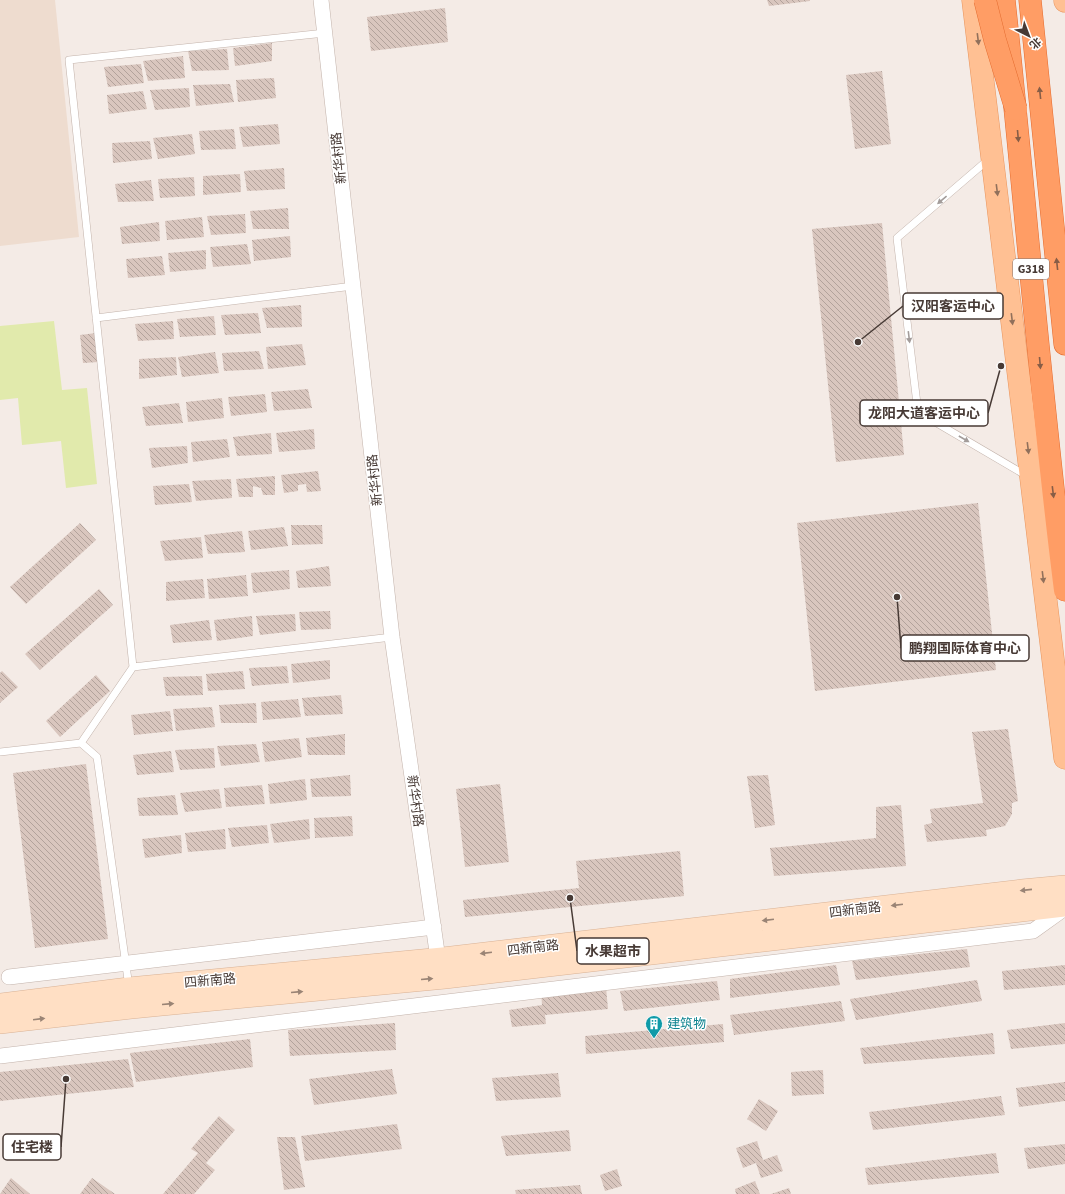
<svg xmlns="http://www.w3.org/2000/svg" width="1065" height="1194" viewBox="0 0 1065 1194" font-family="'Source Sans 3','Noto Sans SC',sans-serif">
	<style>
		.education { fill: #eedccf }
		.garden { fill: #e1eaac }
		.building { fill: url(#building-back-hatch) }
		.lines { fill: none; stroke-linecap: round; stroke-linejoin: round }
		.lane-casing { stroke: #c3b3ab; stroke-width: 8 }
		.street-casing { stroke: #c3b3ab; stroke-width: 16 }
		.secondary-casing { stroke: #d9b295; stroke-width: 22 }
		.primary-casing { stroke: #e9955e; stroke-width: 23 }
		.highway-casing { stroke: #e46b2f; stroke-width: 23 }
		.lane { stroke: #fff; stroke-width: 7 }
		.street { stroke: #fff; stroke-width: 15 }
		.secondary { stroke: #ffdfc4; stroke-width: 21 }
		.primary { stroke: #ffc093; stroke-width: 22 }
		.highway { stroke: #ff9d65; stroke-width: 22 }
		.highway-bridge-casing { stroke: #e46b2f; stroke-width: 23; stroke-linecap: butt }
		.highway-bridge { stroke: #ff9d65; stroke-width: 22 }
		.oneway { fill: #91705b }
		.oneway2 { fill: #875d46 }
		.oneway3 { fill: #a39c9a }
		.oneway4 { fill: #9a8475 }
		.labels { text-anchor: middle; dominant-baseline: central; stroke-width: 3; stroke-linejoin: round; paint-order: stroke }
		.shield { fill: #fff; stroke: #7e7572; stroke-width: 1 }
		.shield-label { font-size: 12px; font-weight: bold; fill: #473a35 }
		.street-label { font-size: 13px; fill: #473a35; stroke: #fff }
		.culture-label { font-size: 13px; fill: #0d838f; stroke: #fff; text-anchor: start }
		.leader { fill: none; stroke: #473a35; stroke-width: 1.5 }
		.callout-dot { fill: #473a35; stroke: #fff; stroke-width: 1.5 }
		.callout { fill: #fff; stroke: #473a35; stroke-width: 1.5 }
		.callout-label { font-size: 14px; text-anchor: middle; font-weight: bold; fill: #473a35 }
	</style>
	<defs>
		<pattern id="building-back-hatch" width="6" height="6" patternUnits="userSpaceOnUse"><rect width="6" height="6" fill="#d9c6be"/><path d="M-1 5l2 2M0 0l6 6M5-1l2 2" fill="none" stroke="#b2a29b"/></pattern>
	</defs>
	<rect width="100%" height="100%" fill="#f4ebe6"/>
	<path class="education" d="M0 0H55L79 237 0 246Z"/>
	<path class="garden" d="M54 321 62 390 87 388 97 484 66 488 61 441 22 445 18 398 0 400V326Z"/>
	<path class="building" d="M767 0H810V1L769 6Z
		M445 8 448 42 371 51 367 17Z
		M272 43V61L235 66 233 48Z
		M227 49 229 70 192 71 188 51Z
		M183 56 185 78 148 81 143 61Z
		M141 64 144 83 108 87 104 67Z
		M882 71 891 144 855 149 846 75Z
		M274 78 276 98 238 102 236 80Z
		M230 84 234 102 196 106 193 85Z
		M189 88 190 107 155 110 150 90Z
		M143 91 147 109 109 114 107 95Z
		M278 124 280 144 243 147 239 127Z
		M234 129 236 149 201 150 199 131Z
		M192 134 195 154 158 159 153 138Z
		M150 141 152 159 113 163 112 143Z
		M284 168 285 189 247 191 244 171Z
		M240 174 241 192 203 195V176Z
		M194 177 195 196 160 198 158 179Z
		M151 180 154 201 118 202 115 184Z
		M288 208 289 229H253L250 211Z
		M245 214 246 233 211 235 207 216Z
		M202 217 204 237 167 240 165 221Z
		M159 222 160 241 122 244 120 227Z
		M882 223 904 455 836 462 812 229Z
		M290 236 291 257 254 261 252 240Z
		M247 244 251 264 213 267 210 247Z
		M206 250V269L170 272 168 253Z
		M162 256 165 275 128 278 126 259Z
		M301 305 302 327 267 328 262 308Z
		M258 313 261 333 225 335 221 315Z
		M214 316 216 335 180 337 177 319Z
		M173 321 174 339 138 341 135 324Z
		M96 333 99 362 83 363 80 335Z
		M302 344 306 365 268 369 266 347Z
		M259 351 264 369 224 371 222 353Z
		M215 352 219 373 182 377 178 357Z
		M176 357 177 375 139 379V359Z
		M308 389 312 408 274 411 271 392Z
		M265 394 267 412 231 416 228 397Z
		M222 398 224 418 188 422 186 402Z
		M179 403 183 423 146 426 142 407Z
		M314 429 315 449 279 452 276 433Z
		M271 433 272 454 237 456 233 437Z
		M227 439 230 457 193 462 191 442Z
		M187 446 188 463 152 468 149 448Z
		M318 471 321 491 307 492 306 484 298 485V491L284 493 281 475Z
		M275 476V495H263L261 488 253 486V497H239L236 479Z
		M231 479 232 498 196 501 192 481Z
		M189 484 192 502 155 505 153 486Z
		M978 503 996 670 815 691 797 523Z
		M80 523 96 540 26 604 10 587Z
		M291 525H322L323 544 292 545Z
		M284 527 288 546 251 550 248 531Z
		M242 531 245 552 208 554 204 535Z
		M201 537 203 558 165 561 160 541Z
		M329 566 331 586 298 588 296 571Z
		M289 570 290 589 253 593 251 573Z
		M246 575 248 596 209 599 207 579Z
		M203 579 205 598 166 601V582Z
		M99 589 113 605 40 670 25 654Z
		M330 611 331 629 301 630 299 612Z
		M295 614 296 631 260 635 256 616Z
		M252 616 253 636 217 641 214 620Z
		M209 620 212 640 173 643 170 625Z
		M330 660V679L293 683 291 664Z
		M287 666 289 683 252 686 249 668Z
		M2 671 18 687 0 703V673Z
		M243 671 245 689 208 691 206 674Z
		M96 675 110 691 60 737 46 721Z
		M202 676 203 695 166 696 163 677Z
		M341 695 343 714 305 716 302 698Z
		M298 699 301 717 263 720 261 702Z
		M256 703 257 723H221L219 705Z
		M212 707 215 727 176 731 173 709Z
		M170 711 173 731 134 735 131 715Z
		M1008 729 1018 801 1012 803V814L1005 826 986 830 987 836 927 842 924 825 932 823 930 809 983 803 972 732Z
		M345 734V755H308L306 738Z
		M299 738 302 757 265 762 262 742Z
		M256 744 260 762 221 766 217 746Z
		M214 748 215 768 180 770 175 750Z
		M171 751 174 772 137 775 133 755Z
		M86 764 108 939 35 948 13 773Z
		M350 775 351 796 312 797 310 779Z
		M768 775 775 825 755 828 747 776Z
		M305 779 307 800 270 804 268 784Z
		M500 784 509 862 465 867 456 789Z
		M262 785 265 804 226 807 224 788Z
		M219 789 222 808 185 812 180 793Z
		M175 795 178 815 139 816 137 798Z
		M901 805 906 866 774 876 770 848 876 838V807Z
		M352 816 353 836 315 838 314 818Z
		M309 819 310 839 274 843 270 824Z
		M267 825 269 843 232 847 228 828Z
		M225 829 226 849 188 852 185 833Z
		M181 835 182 853 145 858 142 839Z
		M680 851 684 896 465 917 463 900 579 888 576 861Z
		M967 949 970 967 856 980 852 961Z
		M836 965 840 985 730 998V979Z
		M1065 965V985L1004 990 1002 971Z
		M977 980 982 1001 856 1020 850 999Z
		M717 981 720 1000 624 1011 620 991Z
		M606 987 608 1009 545 1015 546 1024 512 1027 509 1010 542 1005 541 991Z
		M841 1001 845 1021 734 1035 730 1015Z
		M395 1023 396 1050 290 1056 288 1030Z
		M1065 1023V1044L1011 1049 1007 1030Z
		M723 1024 724 1042 586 1054 585 1036Z
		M993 1033 995 1054 864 1064 860 1048Z
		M250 1039 253 1067 136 1082 130 1053Z
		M128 1059 134 1087 0 1101V1072Z
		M392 1069 397 1094 314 1105 309 1079Z
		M823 1070 824 1094 792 1096 791 1072Z
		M558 1073 561 1097 496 1101 492 1078Z
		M1065 1082V1101L1019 1107 1016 1088Z
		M1001 1096 1005 1115 873 1130 869 1112Z
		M759 1099 778 1111 766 1131 747 1119Z
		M219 1116 235 1130 206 1163 215 1170 194 1194H163L198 1153 191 1149Z
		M397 1124 402 1149 305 1161 301 1136Z
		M569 1130 571 1151 506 1156 501 1136Z
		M277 1137H295L305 1187 284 1190Z
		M757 1141 763 1160 777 1155 783 1171 761 1178 756 1163 743 1168 736 1148Z
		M1065 1144V1164L1028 1169 1024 1148Z
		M996 1153 999 1173 868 1185 865 1168Z
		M617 1169 622 1186 605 1191 600 1175Z
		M11 1178 30 1194H0Z
		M92 1178 115 1194H80Z
		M755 1181 760 1194H736L735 1189Z
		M580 1185 582 1194H516L515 1190Z
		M789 1188 791 1194H771Z"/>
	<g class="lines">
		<defs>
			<path id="lane" d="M989 159 897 238 918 412 1027 476
				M96 318 353 286
				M133 667 392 637
				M81 743 97 757 129 987
				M0 752 81 743 133 667 69 60 325 33"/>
			<path id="street" d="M321 0 392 637 438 959
				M9 977 434 927
				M0 1056 1033 931 1065 908"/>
			<path id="secondary" d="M0 1004 129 988 443 958 1022 890 1065 886
				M0 1023 131 1008 445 978 1065 906"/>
			<path id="primary" d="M973 0 1065 758
				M1065 0V1"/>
			<path id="highway" d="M1004 0C1025 196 1040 394 1065 590
				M1030 0 1065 344"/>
		</defs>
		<use href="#lane" class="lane-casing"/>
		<use href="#street" class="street-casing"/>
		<use href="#secondary" class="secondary-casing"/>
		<use href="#primary" class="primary-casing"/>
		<use href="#highway" class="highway-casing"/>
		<use href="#lane" class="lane"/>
		<use href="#street" class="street"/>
		<use href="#secondary" class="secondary"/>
		<use href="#primary" class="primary"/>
		<use href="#highway" class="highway"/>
		<defs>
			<path id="highway-bridge" d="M985 0 995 40 1016 109"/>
		</defs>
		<use href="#highway-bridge" class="highway-bridge-casing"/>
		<use href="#highway-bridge" class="highway-bridge"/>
	</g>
	<defs><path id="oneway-solid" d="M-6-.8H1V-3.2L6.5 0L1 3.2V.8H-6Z"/></defs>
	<g class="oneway">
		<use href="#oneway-solid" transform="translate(978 39) rotate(83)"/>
		<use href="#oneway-solid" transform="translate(997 190) rotate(83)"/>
		<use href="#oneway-solid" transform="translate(1012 319) rotate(83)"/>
		<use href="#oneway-solid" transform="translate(1028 448) rotate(83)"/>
		<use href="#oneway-solid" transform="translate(1043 577) rotate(83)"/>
	</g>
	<g class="oneway2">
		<use href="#oneway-solid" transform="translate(1040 93) rotate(-96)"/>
		<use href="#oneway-solid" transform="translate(1018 136) rotate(85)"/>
		<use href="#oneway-solid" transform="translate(1057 264) rotate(-96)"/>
		<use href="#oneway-solid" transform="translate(1040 363) rotate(85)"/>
		<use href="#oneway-solid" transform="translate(1053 492) rotate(83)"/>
	</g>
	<g class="oneway3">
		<use href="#oneway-solid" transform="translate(942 200) rotate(140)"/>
		<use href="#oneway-solid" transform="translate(909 337) rotate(83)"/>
		<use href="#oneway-solid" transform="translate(964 439) rotate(30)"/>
	</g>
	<g class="oneway4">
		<use href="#oneway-solid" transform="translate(1026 890) rotate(174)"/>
		<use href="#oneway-solid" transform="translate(897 905) rotate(173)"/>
		<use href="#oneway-solid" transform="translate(768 920) rotate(173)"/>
		<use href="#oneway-solid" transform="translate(486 953) rotate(173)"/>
		<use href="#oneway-solid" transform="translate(427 979) rotate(-5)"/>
		<use href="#oneway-solid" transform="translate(297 992) rotate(-5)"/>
		<use href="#oneway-solid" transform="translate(168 1004) rotate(-5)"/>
		<use href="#oneway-solid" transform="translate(39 1019) rotate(-7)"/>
	</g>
	<defs>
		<symbol id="building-pin" viewBox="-11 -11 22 30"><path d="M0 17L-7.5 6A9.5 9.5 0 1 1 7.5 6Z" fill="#0f9aa8" stroke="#fff"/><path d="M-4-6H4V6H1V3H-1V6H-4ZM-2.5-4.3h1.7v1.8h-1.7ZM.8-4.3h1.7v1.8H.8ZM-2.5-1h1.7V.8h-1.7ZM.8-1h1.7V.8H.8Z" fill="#fff"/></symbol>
	</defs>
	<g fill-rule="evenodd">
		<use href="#building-pin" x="644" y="1014" width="20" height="27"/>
	</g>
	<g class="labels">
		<rect class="shield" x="1013" y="259" width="36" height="20" rx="3"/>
		<g class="shield-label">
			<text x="1031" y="269">G318</text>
		</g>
		<g class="street-label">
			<text transform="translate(339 158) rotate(-96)">新华村路</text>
			<text transform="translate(375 480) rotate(-96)">新华村路</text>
			<text transform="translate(415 801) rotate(82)">新华村路</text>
			<text transform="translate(855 910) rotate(-7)">四新南路</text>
			<text transform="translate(533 948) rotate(-7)">四新南路</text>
			<text transform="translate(210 981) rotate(-5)">四新南路</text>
		</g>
		<g class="culture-label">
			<text x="667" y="1024">建筑物</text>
		</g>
	</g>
	<path class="leader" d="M858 342L903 306M1001 366L988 413M897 597L901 648M570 898L577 951M66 1079L61 1147"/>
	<g class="callout-dot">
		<circle cx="858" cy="342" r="4"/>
		<circle cx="1001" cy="366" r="4"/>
		<circle cx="897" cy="597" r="4"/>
		<circle cx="570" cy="898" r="4"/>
		<circle cx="66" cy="1079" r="4"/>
	</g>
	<g class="callout">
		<rect x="903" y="293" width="100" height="26" rx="4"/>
		<rect x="860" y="400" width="128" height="26" rx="4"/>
		<rect x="901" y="635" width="128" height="26" rx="4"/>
		<rect x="577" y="938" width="72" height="26" rx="4"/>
		<rect x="3" y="1134" width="58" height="26" rx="4"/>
	</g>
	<g class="callout-label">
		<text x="953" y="311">汉阳客运中心</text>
		<text x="924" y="418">龙阳大道客运中心</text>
		<text x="965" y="653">鹏翔国际体育中心</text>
		<text x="613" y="956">水果超市</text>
		<text x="32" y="1152">住宅楼</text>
	</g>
	<g transform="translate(1029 36) rotate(138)" stroke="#ffffff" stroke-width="3" paint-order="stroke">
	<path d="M0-3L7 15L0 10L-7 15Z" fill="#473a35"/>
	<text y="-6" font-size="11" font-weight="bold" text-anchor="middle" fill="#473a35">北</text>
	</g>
</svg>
